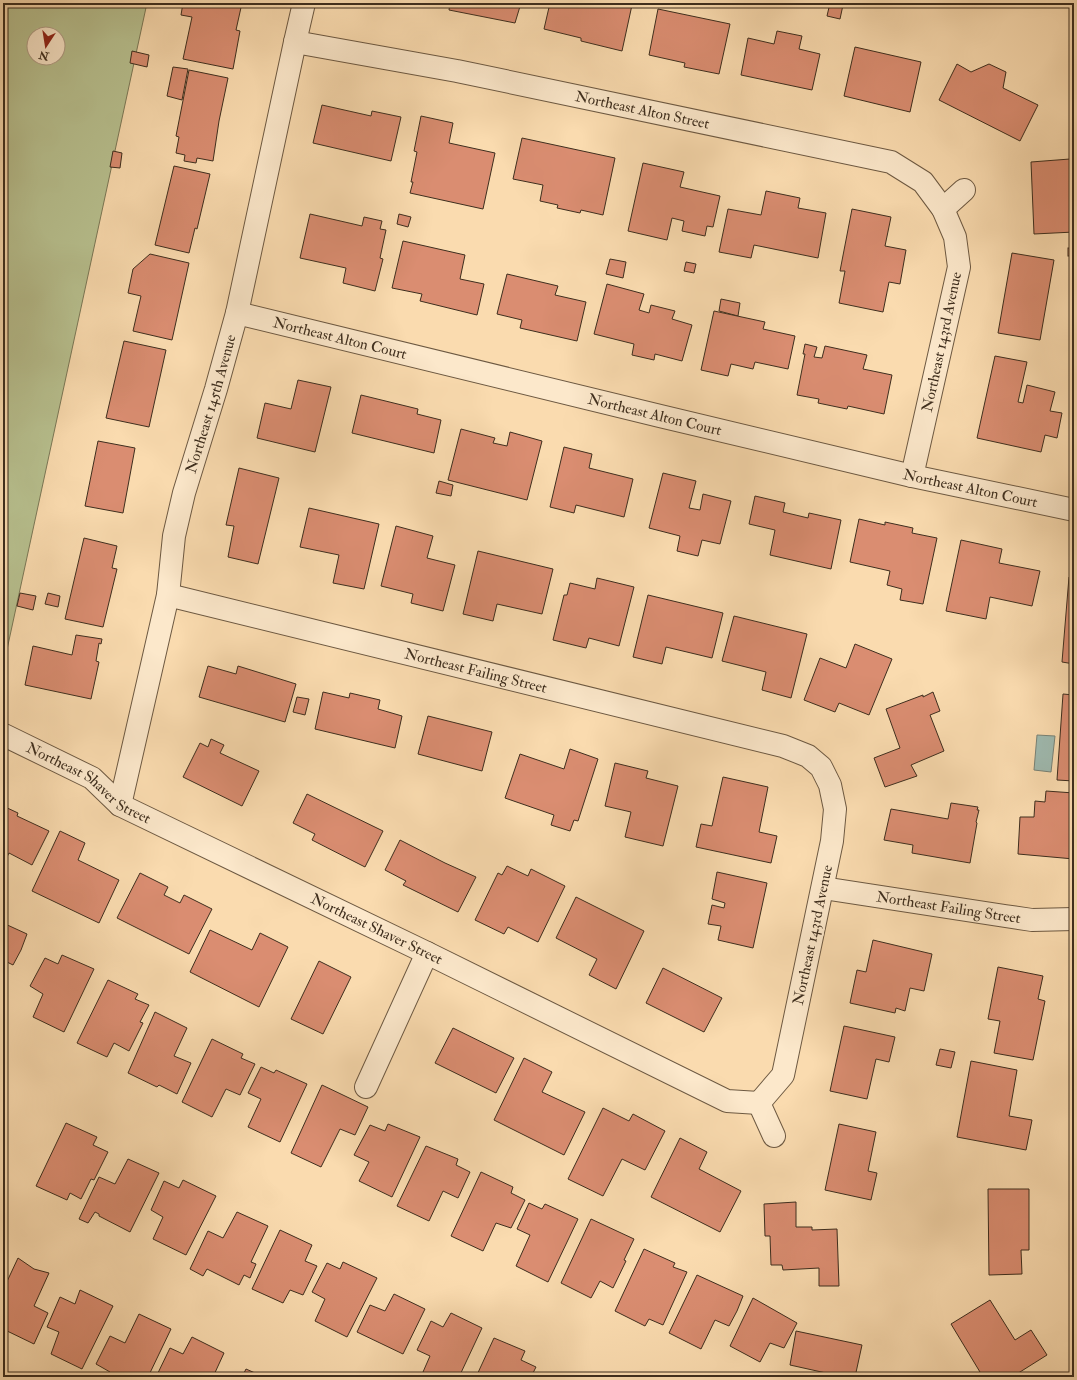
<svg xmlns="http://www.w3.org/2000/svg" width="1077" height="1380" viewBox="0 0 1077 1380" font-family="'IM FELL Double Pica',serif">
<rect width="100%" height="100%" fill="#fadbaf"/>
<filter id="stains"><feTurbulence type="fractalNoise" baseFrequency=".005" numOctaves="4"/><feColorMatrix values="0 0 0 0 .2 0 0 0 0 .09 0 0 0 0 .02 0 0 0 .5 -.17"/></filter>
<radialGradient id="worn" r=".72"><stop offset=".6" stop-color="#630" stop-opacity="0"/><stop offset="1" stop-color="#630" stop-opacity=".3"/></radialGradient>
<path fill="#b8c190" stroke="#7b7857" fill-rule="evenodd" d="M3,3H147L3,668ZM34,34H58V58H34Z"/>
<path fill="#9fbab0" stroke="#788276" d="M1037,735L1055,736L1051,772L1034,770Z"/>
<g fill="#da8d71" stroke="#3e2e1e">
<path d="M183,3H242L236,30L240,31L233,69L183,59L192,17L181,15Z"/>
<path d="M450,3H521L515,23L449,10Z"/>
<path d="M550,3H622L632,5L622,51L581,41V38L544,29Z"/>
<path d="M830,3L843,5L840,19L827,16Z"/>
<path d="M658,9L730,24L719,74L684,67L685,63L649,55Z"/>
<path d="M777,31L802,36L799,49L820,54L812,90L741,75L748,38L774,44Z"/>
<path d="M855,47L921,62L910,112L844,96Z"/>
<path d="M132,51L149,55L147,67L130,63Z"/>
<path d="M957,64L971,72L989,64L1006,72L1003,88L1038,105L1020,141L939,100Z"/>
<path d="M173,67L188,69L182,100L167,96Z"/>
<path d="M189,70L228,78L219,121L213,161L197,158L196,163L184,161L185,155L176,153L179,137L176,136Z"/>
<path d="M322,105L371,116L372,111L401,117L391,161L313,143Z"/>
<path d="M421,116L453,123L449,143L495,153L483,209L410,193L413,182H411L417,152L414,151Z"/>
<path d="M522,138L615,158L603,215L581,210L580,213L557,208L558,205L540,201L543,185L513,179Z"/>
<path d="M113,151L122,153L120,168L110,167Z"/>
<path d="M1070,159L1071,174H1074V198L1072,199L1074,232L1034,234L1031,162Z"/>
<path d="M643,163L684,172L680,187L720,196L713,227L707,226L705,236L682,231L684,221L672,218L667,240L628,231Z"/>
<path d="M174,166L210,174L197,229L195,228L189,253L155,245Z"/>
<path d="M766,191L800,198L798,208L826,213L818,258L754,245L751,258L719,252L728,209L761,215Z"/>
<path d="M852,209L891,217L885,246L906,250L900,284L889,282L883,312L839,303L845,271H840Z"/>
<path d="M310,214L362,226L364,217L382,221L380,229L386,230L380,258L383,259L375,291L343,283L346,268L300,258Z"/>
<path d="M399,214L411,217L408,227L397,224Z"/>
<path d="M403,241L465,255L460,279L484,284L477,315L420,301L422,294L392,288Z"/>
<rect x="1068" y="248" width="6" height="8"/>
<path d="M1012,253L1054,260L1040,340L998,333Z"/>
<path d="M150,254L189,263L172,340L133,331L141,296L128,293L133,269Z"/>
<path d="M610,259L626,262L623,278L606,274Z"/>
<path d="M686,262L696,264L694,273L684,271Z"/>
<path d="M507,274L558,286L555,295L586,302L577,341L520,328L522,320L497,314Z"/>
<path d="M607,284L644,294L639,310L649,313L651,305L675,311L672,319L692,325L682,361L655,354L654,360L632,355L634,344L594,334Z"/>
<path d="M721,299L740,303L738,316L719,311Z"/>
<path d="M714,311L765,322L763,329L795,336L788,369L755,362L753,369L731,364L728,376L701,370Z"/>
<path d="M124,341L166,350L149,427L106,418Z"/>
<path d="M805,344L817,347L814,357L822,358L825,346L867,355L863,369L892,375L884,414L848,406L847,409L818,403L819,399L797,395L805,354H803Z"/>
<path d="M995,356L1027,362L1018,402L1023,403L1027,385L1055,392L1050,411L1062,413L1057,438L1045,435L1041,452L977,438Z"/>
<path d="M298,380L331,387L315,452L257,438L265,403L291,409Z"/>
<path d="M361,395L418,409L417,414L441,420L434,453L352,433Z"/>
<path d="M461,429L495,438L493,443L507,446L510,432L542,441L527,500L448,480Z"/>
<path d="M98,441L135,448L123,513L85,506Z"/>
<path d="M564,447L592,454L589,468L633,479L624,517L576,505L574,513L550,507Z"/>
<path d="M239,468L279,478L258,564L228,557L234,526L226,525Z"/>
<path d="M663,473L696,481L689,508L700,510L703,494L731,501L720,544L702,540L698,556L677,551L680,536L649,528Z"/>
<path d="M439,481L453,485L451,496L436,493Z"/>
<path d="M755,496L785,503L783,512L808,518L809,513L841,520L831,569L770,555L775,530L749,524Z"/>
<path d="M309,508L379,524L364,589L333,583L339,555L300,547Z"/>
<path d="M859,519L885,525V522L913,528L912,533L937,538L923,604L900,600L902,589L887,585L890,571L850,562Z"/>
<path d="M396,526L433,536L427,558L455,565L443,611L411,603L413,594L381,586Z"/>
<path d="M84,538L117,546L112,568L117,569L103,627L65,619Z"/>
<path d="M961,540L1002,549L999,563L1040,571L1032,606L990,597L986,619L946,611Z"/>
<path d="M478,551L553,569L542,614L497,604L493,621L463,614Z"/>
<path d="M1069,577H1074V664L1062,662Z"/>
<path d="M597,578L634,587L619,646L589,638L586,648L553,640L564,595H567L570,583L595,589Z"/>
<path d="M20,593L36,596L33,610L17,606Z"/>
<path d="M48,593L60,596L58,607L45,604Z"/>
<path d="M648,595L723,613L712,658L666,647L662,664L633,657Z"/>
<path d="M734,616L807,634L791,698L762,690L766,672L722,661Z"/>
<path d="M76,635L102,639L101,644L99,643L96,661L99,662L91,699L25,685L33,646L72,655Z"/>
<path d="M855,644L892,659L869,715L839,703L835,712L804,700L820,658L846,668Z"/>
<path d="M208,666L236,674L238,666L296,684L285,722L199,697Z"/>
<path d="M323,692L349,698L350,693L380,700L378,709L402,716L395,748L315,729Z"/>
<path d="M933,692L940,711L930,715L944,751L911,765L917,776L885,787L874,758L900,748L886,709L923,695V697Z"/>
<path d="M1063,694L1074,695V781L1057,780Z"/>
<path d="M297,697L309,699L305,715L293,712Z"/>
<path d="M428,716L492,732L482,771L418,754Z"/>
<path d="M211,739L224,745L220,753L259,771L242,806L183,777L200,743L208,747Z"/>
<path d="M570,749L598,759L578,821L574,820L570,831L551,825L554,815L505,798L520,754L564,769Z"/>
<path d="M615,763L648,771L646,778L678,786L663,846L625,837L631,812L605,806Z"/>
<path d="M723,777L768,787L759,832L777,836L771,863L696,847L701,824L712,826Z"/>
<path d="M1046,791L1074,793V859L1018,854L1020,817H1034L1035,801L1045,802Z"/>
<path d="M307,794L383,831L365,867L312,840L315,834L293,823Z"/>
<path d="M951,803L978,807L977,810H979L976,822L977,823L970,863L912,853L913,845L884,840L891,809L948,819Z"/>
<path d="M3,806L18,813L17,816L49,831L32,865L9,853L3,865Z"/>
<path d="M60,831L85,843L78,860L119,880L99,923L32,891Z"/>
<path d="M400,840L445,863L476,877L458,912L403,885L406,881L385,870Z"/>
<path d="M507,866L528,876L531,869L565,886L538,942L508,927L504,934L475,920L498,873L502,875Z"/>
<path d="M717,872L767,883L753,948L718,940L721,926L708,924L712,905L724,908L725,903L712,899Z"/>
<path d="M140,873L168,887L164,895L180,903L184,895L212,909L189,954L117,918Z"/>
<path d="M576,897L644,931L616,989L589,975L597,959L556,938Z"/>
<path d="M3,923L27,934L21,950L13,965L3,960Z"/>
<path d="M210,930L252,950L260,933L288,947L259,1007L190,972Z"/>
<path d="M873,940L932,954L924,991L910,988L905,1011L896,1008L895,1013L850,1003L857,970L866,972Z"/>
<path d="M62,955L94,969L64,1032L33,1017L43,994L30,986L45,958L58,964Z"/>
<path d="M319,961L351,977L323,1034L291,1019Z"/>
<path d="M998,967L1043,976L1038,999L1045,1001L1033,1060L994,1053L1000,1021L988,1019Z"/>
<path d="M663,968L722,998L704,1032L646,1003Z"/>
<path d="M108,980L138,994L135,999L149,1005L140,1022L143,1023L129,1051L114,1043L107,1057L77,1043Z"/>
<path d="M155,1012L187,1028L174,1056L191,1063L177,1094L159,1085L157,1087L128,1073Z"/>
<path d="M844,1026L895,1037L889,1062L876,1059L867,1099L830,1091Z"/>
<path d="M453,1028L514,1058L496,1093L435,1063Z"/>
<path d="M212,1039L243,1054L241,1058L255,1064L240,1095L226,1089L212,1117L182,1102Z"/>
<path d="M940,1049L955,1052L951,1068L936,1065Z"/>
<path d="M524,1058L552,1072L542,1092L585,1112L564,1155L494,1120Z"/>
<path d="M971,1061L1017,1070L1009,1116L1032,1120L1026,1150L957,1137Z"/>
<path d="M261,1067L274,1073L276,1070L307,1084L280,1142L248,1127L261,1099L248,1093Z"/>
<path d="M322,1085L368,1107L355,1135L340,1129L321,1167L291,1153Z"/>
<path d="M603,1108L629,1121L633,1114L665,1131L645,1170L622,1159L603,1196L568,1179Z"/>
<path d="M66,1123L97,1137L93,1145L108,1152L94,1180L91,1179L81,1199L70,1193L67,1200L36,1186Z"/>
<path d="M388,1124L420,1137L392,1197L359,1181L369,1162L354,1155L370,1125L385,1131Z"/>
<path d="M839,1124L876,1132L868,1171L877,1173L871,1200L825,1190Z"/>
<path d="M680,1138L707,1152L699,1169L741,1191L720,1232L651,1197Z"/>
<path d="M426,1146L458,1159L456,1165L470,1172L458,1198L443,1191L429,1221L397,1206Z"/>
<path d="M128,1159L159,1173L130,1232L99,1216V1214L95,1212L88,1223L79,1219L99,1177L115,1184Z"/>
<path d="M481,1172L513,1187L511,1193L525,1200L511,1228L496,1223L483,1251L451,1236Z"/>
<path d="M183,1180L216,1196L186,1255L153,1239L163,1217L151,1210L164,1181L179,1188Z"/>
<path d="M988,1189H1029V1250H1021L1022,1274L989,1275Z"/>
<path d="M796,1202V1227H812V1230L837,1229L839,1286H819V1268L783,1270L782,1265H771L770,1236H765L764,1204Z"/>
<path d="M529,1203L542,1209L545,1204L578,1219L548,1282L516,1266L530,1235L517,1229Z"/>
<path d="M237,1212L268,1226L251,1262L256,1264L250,1278L244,1275L239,1285L207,1269L203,1276L190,1269L208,1231L223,1238Z"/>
<path d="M591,1219L634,1239L624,1260L626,1261L613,1288L600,1281L591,1298L561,1283Z"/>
<path d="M280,1230L312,1245L305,1261L317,1266L303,1295L290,1290L283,1303L252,1289Z"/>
<path d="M644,1249L675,1263L673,1267L687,1272L663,1325L649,1319L645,1326L615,1311Z"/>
<path d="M18,1258L34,1269L49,1273L34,1306L48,1313L34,1344L3,1329V1290Z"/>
<path d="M343,1262L377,1278L347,1337L315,1321L325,1299L312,1292L327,1263L340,1269Z"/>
<path d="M697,1275L743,1296L737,1311L729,1326L715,1320L701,1349L669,1333Z"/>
<path d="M80,1290L113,1306L82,1369L51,1354L59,1332L47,1327L60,1297L75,1304Z"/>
<path d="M394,1294L425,1309L403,1354L357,1332L370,1305L385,1311Z"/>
<path d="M753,1298L797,1323L784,1348L770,1343L760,1362L730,1346Z"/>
<path d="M990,1300L1015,1340L1031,1330L1047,1355L1012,1377H983L951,1324Z"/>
<path d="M451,1313L482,1328L459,1377H434L423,1372L430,1356L417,1350L431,1321L443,1327Z"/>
<path d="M139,1314L171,1329L148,1377H109L110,1372L96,1364L110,1336L125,1343Z"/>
<path d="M796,1331L862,1345L855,1377H826V1373L790,1365Z"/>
<path d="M192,1337L224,1353L213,1377H156L170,1348L183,1354Z"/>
<path d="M494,1338L525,1351L521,1360L536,1367L531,1377H476Z"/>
<path d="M246,1369L264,1377H242Z"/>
</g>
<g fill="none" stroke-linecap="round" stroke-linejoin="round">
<defs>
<g id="minor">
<path id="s1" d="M295,42L457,71L891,162L923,182L943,209L955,237L959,267L912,476"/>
<path d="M943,209L964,190"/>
<path id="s2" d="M237,313L660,416L912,476L1074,510"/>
<path id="s3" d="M168,595L783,746L808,756L821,767L830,785L835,809L832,841L783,1075L759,1103"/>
<path id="s4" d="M4,735L92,778L120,805L427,953L727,1101L759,1103"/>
<path id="s5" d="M120,805L168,595L174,536L184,493L216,389L237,313L295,42L304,3"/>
<path id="s6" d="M823,888L1005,916L1032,920L1074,919"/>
<path d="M366,1087L427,953"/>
<path d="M759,1103L774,1136"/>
</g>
</defs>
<use href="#minor" stroke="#6d5942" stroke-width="24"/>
<use href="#minor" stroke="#fce8cb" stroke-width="22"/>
</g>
<g text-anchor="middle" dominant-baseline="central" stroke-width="4" stroke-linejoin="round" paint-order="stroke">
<g font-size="15" fill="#3e2e1e" stroke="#fce8cb">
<text stroke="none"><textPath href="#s1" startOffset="354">Northeast Alton Street</textPath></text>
<text stroke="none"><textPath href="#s2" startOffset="106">Northeast Alton Court</textPath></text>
<text transform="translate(942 342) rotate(-78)">Northeast 143rd Avenue</text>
<text stroke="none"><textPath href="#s5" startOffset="412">Northeast 145th Avenue</textPath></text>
<text stroke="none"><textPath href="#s2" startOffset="430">Northeast Alton Court</textPath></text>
<text stroke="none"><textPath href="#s2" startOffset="754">Northeast Alton Court</textPath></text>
<text stroke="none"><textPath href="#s3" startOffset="317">Northeast Failing Street</textPath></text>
<text stroke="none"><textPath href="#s4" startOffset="98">Northeast Shaver Street</textPath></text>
<text stroke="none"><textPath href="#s6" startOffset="127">Northeast Failing Street</textPath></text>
<text stroke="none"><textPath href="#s4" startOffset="422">Northeast Shaver Street</textPath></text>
<text transform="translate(813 935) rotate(-78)">Northeast 143rd Avenue</text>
</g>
</g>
<rect width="1077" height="1380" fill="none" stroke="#fadbaf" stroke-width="16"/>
<rect x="4" y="4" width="1069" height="1372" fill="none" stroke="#3e2e1e" stroke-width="2"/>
<rect x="8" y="8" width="1061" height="1364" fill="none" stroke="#3e2e1e"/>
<g transform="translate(46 46) rotate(192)"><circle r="19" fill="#fce8cb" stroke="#b09e86"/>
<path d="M0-3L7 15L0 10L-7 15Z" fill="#8f2418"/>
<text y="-6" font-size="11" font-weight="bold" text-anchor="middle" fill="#3e2e1e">N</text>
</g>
<rect width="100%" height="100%" filter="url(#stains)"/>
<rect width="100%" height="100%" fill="url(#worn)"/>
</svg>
